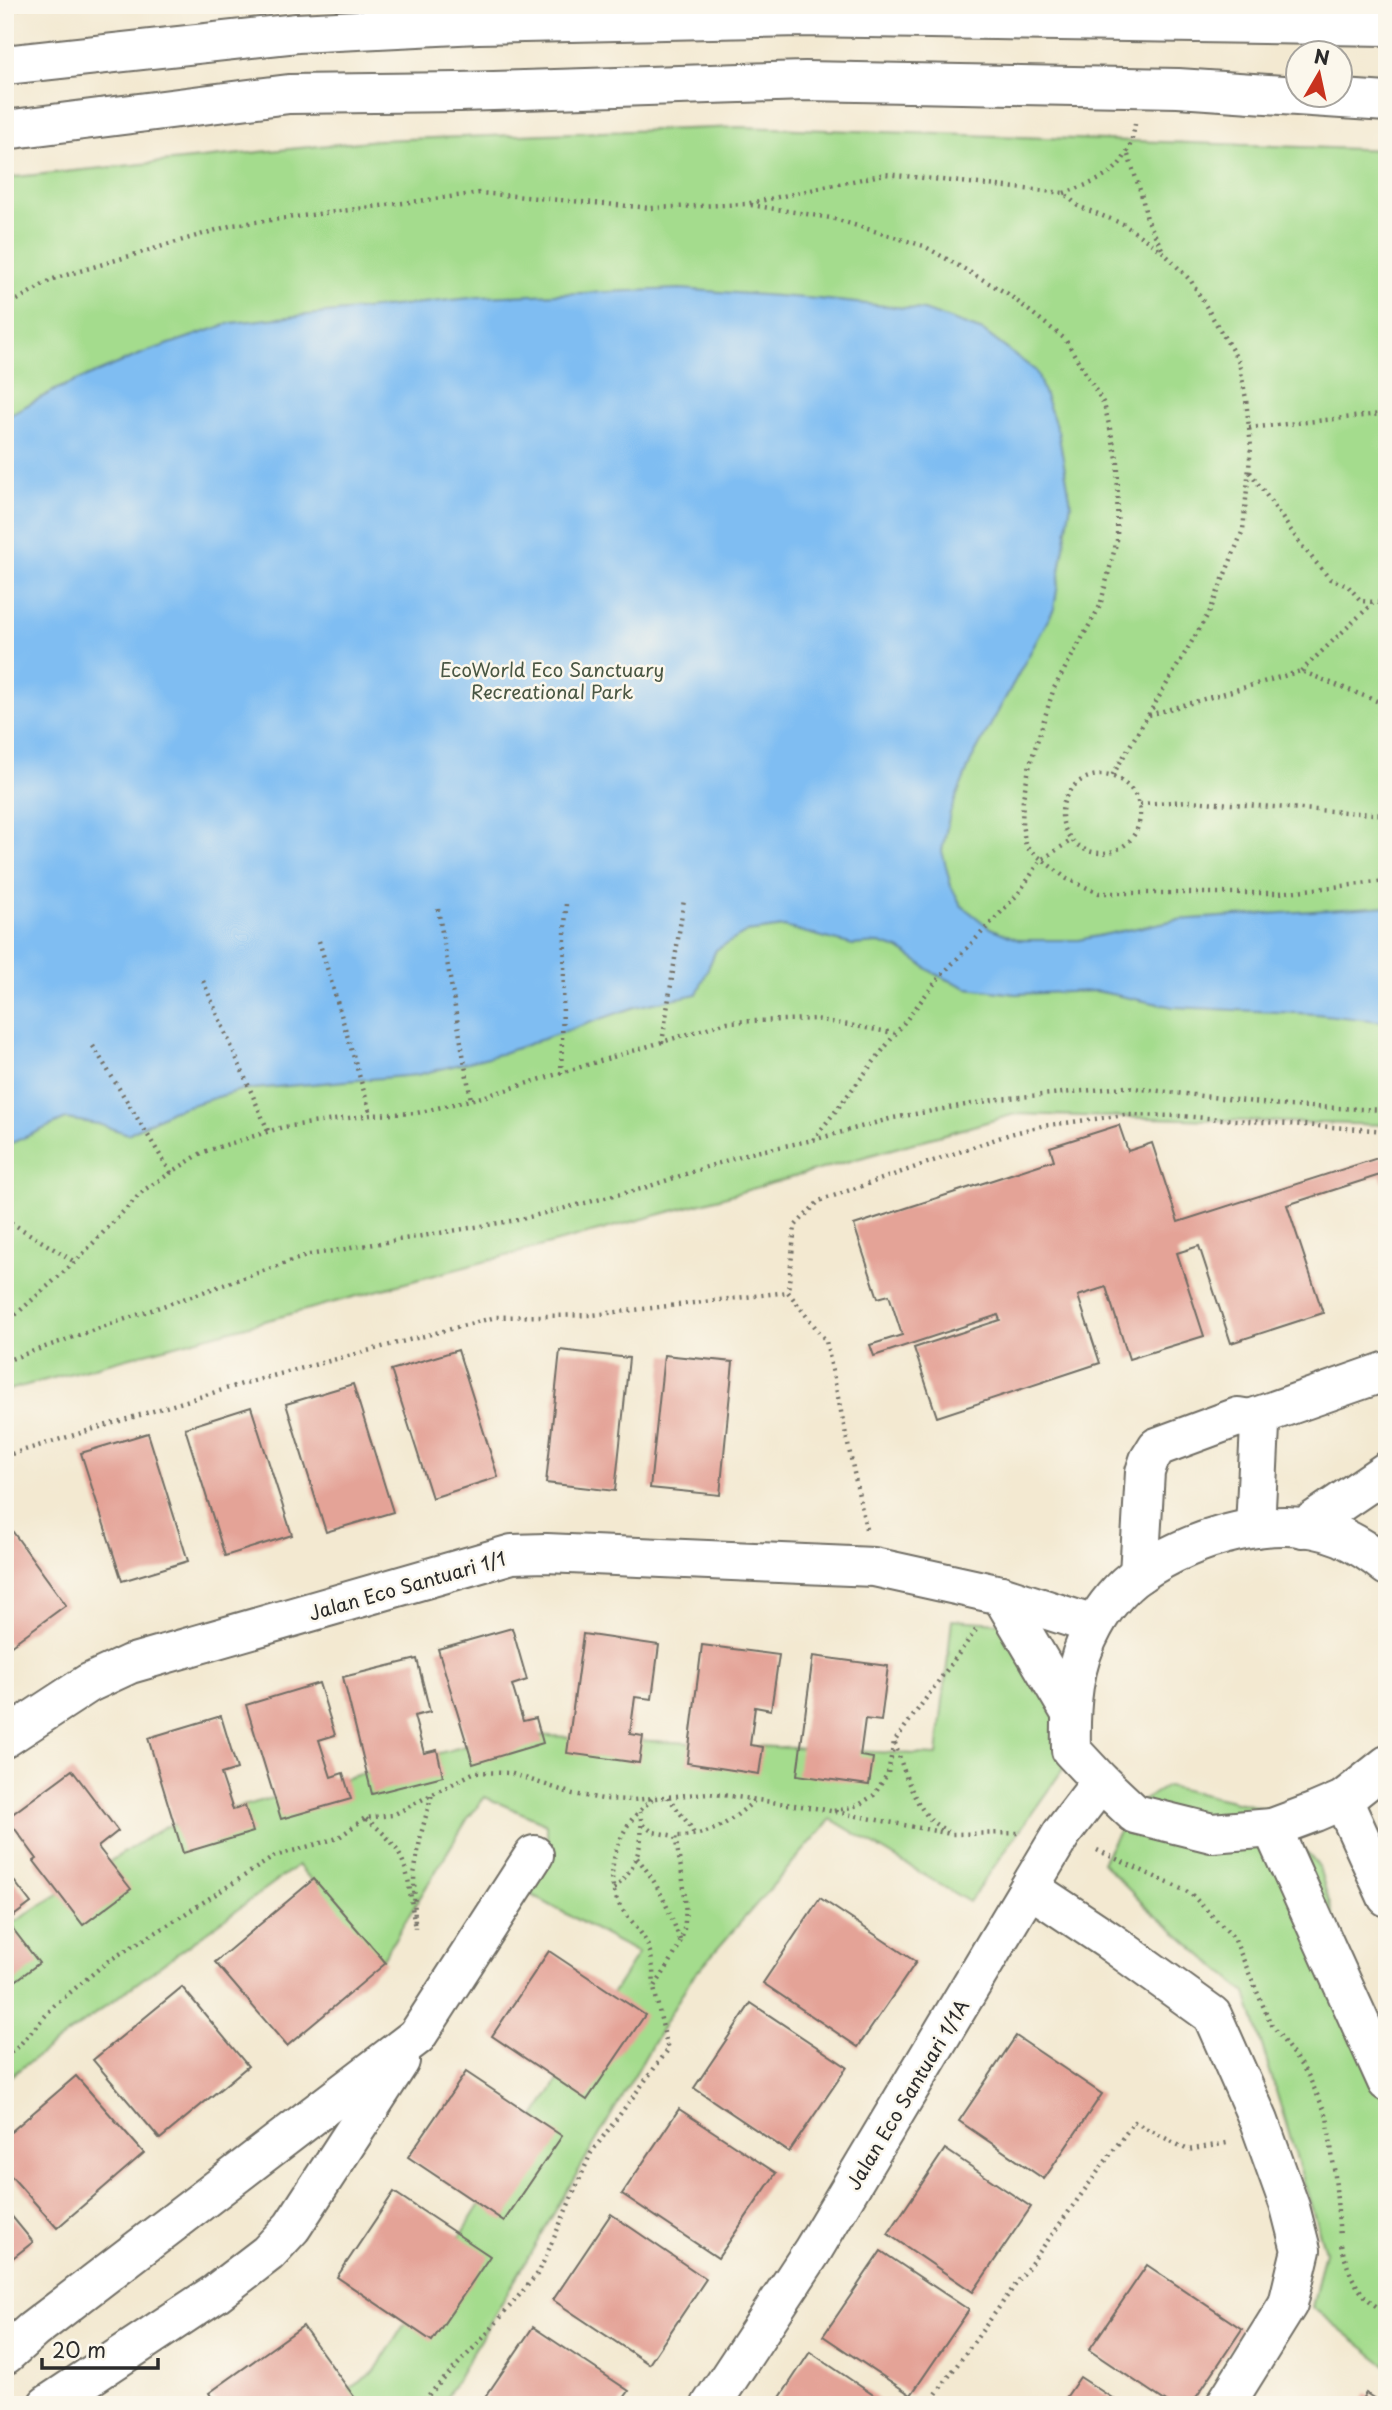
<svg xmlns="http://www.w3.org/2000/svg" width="1392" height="2410" viewBox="0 0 1392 2410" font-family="'Playpen Sans',sans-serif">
<rect width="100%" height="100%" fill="#fbf7ec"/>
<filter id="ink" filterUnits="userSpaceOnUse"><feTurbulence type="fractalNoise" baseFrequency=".0143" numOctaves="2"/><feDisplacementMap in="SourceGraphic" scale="14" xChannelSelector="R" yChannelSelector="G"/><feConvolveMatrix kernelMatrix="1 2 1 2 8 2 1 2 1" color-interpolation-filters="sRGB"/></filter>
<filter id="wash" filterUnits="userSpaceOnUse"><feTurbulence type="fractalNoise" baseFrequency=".00686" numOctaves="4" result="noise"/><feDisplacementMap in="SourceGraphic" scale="28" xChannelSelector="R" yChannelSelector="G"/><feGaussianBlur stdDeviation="1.57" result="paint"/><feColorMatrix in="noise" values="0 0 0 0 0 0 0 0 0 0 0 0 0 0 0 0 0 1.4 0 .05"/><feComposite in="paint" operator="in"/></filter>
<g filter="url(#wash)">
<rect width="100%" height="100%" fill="#f3e9d1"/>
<g fill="#a4dc8d" stroke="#68845c" stroke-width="2">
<path d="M740,127L1387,150V1125L1015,1114L702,1203L5,1391V178L378,140Z"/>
<path d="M952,1620L1032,1625L1073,1755L969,1902L831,1819L690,1980L442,2405H326L375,2371L638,1953L526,1892L547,1843V1824L485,1797L468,1818L382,1960L298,1865L5,2080V1928L164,1827L510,1734L937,1755Z"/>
<path d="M1167,1786L1271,1810L1319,1867L1387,2102V2366L1312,2307L1325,2251L1246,1993L1145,1906L1102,1862L1133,1806Z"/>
</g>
<path fill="#7fbdf2" stroke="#55748e" stroke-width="2" d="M680,289L818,299L924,310L983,331L1036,371L1058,431L1071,503L1054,609L971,761L950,813L942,851L951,886L961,905L990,928L1019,940H1078L1176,920L1387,906V1022L1316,1014L1173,1007L1096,991L1015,994L967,988L935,974L901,950L879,943L853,945L784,927L747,932L716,950L697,994L635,1007L500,1054L417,1075L241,1090L171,1111L128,1134L98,1124L66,1119L5,1146V417L57,389L146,352L231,323L480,297Z"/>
<g id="blocks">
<g fill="#e4a397">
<path d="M1119,1125L1128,1151L1152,1143L1178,1222L1387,1155V1192L1380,1175L1287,1205L1323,1313L1231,1343L1199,1246L1177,1253L1204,1336L1129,1359L1106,1287L1078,1296L1100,1363L937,1417L914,1348L1000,1320L998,1315L874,1356L870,1345L902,1335L889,1295L878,1298L854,1225L1054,1160L1050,1147Z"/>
<path d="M458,1350L498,1477L432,1498L391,1370Z"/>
<path d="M560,1350L629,1358L615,1491L546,1483Z"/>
<path d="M664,1355L733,1362L720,1495L650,1488Z"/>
<path d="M353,1384L393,1512L326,1532L286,1404Z"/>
<path d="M251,1407L292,1535L225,1556L185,1428Z"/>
<path d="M148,1433L188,1561L122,1581L81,1453Z"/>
<path d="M5,1521L66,1605L10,1646L5,1640Z"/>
<path d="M512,1628L527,1680L512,1685L523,1721L536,1718L543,1743L473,1764L438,1649Z"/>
<path d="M583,1634L659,1645L652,1699L635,1697L630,1734L643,1736L639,1763L567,1753Z"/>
<path d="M702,1645L779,1655L771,1710L755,1707L750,1745L763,1747L759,1774L687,1763Z"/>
<path d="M813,1656L888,1666L881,1721L865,1719L860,1756L873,1758L869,1785L797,1775Z"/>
<path d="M417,1659L430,1712L414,1716L424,1753L437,1750L443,1776L372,1794L343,1677Z"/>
<path d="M319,1683L335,1735L319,1740L331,1777L343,1773L351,1799L281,1819L246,1705Z"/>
<path d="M221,1716L237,1769L221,1774L233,1810L245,1806L253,1832L183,1853L148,1738Z"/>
<path d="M72,1770L118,1831L98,1847L131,1889L83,1925L34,1861L37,1859L7,1818Z"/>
<path d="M5,1869L31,1903L7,1921L39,1963L5,1989Z"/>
<path d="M314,1879L386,1963L287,2046L215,1962Z"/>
<path d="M820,1898L916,1962L858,2047L763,1983Z"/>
<path d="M549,1951L645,2015L587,2100L492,2036Z"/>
<path d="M182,1987L248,2066L160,2139L93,2060Z"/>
<path d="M751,2003L847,2067L789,2152L694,2088Z"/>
<path d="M1016,2036L1102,2094L1044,2179L959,2121Z"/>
<path d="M466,2072L562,2136L504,2221L408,2157Z"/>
<path d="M76,2076L144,2153L57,2228L5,2169V2137Z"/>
<path d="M679,2109L776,2173L718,2258L622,2194Z"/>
<path d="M945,2149L1031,2207L973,2292L888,2234Z"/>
<path d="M394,2192L490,2256L432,2341L337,2277Z"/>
<path d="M5,2208L33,2242L5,2264Z"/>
<path d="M611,2214L706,2279L649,2364L553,2300Z"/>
<path d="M881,2251L969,2310L911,2395L823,2336Z"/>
<path d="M1147,2265L1242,2329L1191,2405H1171L1089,2350Z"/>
<path d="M303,2326L360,2405H217L209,2393Z"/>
<path d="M533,2327L629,2391L619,2405H480Z"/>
<path d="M810,2352L888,2405H775Z"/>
<path d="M1080,2377L1123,2405H1061Z"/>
<path d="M1366,2393L1384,2405H1358Z"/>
</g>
</g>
</g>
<g filter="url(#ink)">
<use href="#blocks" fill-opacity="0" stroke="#716e65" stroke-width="2"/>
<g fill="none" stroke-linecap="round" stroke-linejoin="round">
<defs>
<g id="minor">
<path d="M5,65L297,33L478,24L801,17L1387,26"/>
<path d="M5,130L289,94L460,92L805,81L1178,88L1387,102"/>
<path d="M1250,1419L1387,1371"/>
<path d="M1303,1528L1387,1471"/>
<path d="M1387,1566C1374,1555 1358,1545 1342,1537C1279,1510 1193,1537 1139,1574C1121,1586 1104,1607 1094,1626C1072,1665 1070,1707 1071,1750L1101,1782L1135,1814L1212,1833L1272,1828L1315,1812L1343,1800L1387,1765"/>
<path d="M1139,1574L1145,1472L1149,1460L1157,1447L1238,1417L1250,1419L1260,1426L1255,1528"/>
<path d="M1001,1595L1070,1712"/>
<path d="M5,1738L89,1683L130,1664L512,1554L546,1553L874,1567L1001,1595L1094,1625"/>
<path d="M1343,1800L1387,1897"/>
<path d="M1272,1828L1387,2082"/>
<path d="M1030,1888L1108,1940L1212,2015L1259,2121L1290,2207L1301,2250L1288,2304L1225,2405"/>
<path d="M5,2355L33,2330L417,2036L534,1855"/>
<path d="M47,2405L216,2293L268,2253L292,2227L400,2061"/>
<path d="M711,2405L813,2250L1062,1833L1101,1782"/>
</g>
</defs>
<use href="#minor" stroke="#716e65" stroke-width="42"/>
<g stroke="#716e65" stroke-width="4.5" stroke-dasharray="2 5" stroke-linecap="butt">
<path d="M5,10L39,5"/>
<path d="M1128,155L1141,193L1147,219L1162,249"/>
<path d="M1064,193C1105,179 1128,171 1135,124"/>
<path d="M751,205L831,218L924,246L1008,294L1065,339L1104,404L1118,462L1117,540L1100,606L1054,688L1030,764L1023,798L1022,824L1026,847L1067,879L1099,893H1279L1387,881"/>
<path d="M5,307L53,279L233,225L480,193L651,208L746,204L885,174L1064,193L1078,206L1123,224L1162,251L1191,281L1239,362L1246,399L1251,447L1243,530L1210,611L1112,776"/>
<path d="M1387,388C1380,401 1380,411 1387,424"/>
<path d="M1249,428L1382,414"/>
<path d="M1250,472L1302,546L1330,579L1348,586L1361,601L1387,603"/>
<path d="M1301,671L1373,603"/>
<path d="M1149,715L1301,671L1387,705"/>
<circle cx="1101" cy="814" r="39"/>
<path d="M1140,804L1189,801L1387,815"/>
<path d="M438,909L471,1100"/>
<path d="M319,941L371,1115"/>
<path d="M203,981L269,1133"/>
<path d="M662,1043L684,900"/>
<path d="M93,1046L171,1173"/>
<path d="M561,1074L566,902"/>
<path d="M813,1140L938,979L1018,894L1041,860L1072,840"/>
<path d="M5,1219L75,1262"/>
<path d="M5,1324L75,1262L144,1190L203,1152L283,1127L371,1115L417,1113L486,1096L727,1022L815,1019L894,1033"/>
<path d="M5,1361L309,1255L517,1220L641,1189L746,1154L813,1140L893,1118L999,1099L1125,1087L1288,1106L1387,1110"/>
<path d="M5,1456L242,1384L496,1317L592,1315L788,1292"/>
<path d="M866,1529L826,1341L788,1292L795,1226L819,1201L1010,1134L1042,1126L1125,1115L1180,1116L1387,1131"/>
<path d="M895,1743C903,1768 911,1798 930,1819C934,1824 942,1828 948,1832"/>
<path d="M668,1797L690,1826L695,1836"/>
<path d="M652,1799C645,1806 636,1814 630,1822C613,1847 604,1883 622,1909C630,1921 641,1930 647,1944C653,1957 653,1972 654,1986"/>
<path d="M834,1811L859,1805L874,1795L888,1773L894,1742L976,1630"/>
<path d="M366,1819C412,1853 407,1876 415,1929L414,1875L421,1834L432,1794"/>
<path d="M643,1825L653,1832L675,1836"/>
<path d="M1097,1850L1190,1893L1234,1938L1270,2022L1308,2075L1327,2116L1335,2176L1340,2237"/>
<path d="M637,1858C658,1883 669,1909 680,1940"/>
<path d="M614,1889C637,1868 645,1842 640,1812"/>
<path d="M5,2056L16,2049L54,2006L108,1961L160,1930L275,1856L338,1838L365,1818L393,1815L475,1772L510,1773L573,1794L603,1799L633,1800L708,1793L815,1808L951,1834L1019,1833"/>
<path d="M1341,2245C1351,2280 1356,2293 1387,2314"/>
<path d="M419,2405L484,2337L539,2272L591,2153L668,2050L654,1988C665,1970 680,1950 684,1929C689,1899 680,1866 675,1836C712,1836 727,1824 754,1801"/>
<path d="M928,2405L1134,2122L1188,2150L1227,2143"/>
</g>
<use href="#minor" stroke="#fff" stroke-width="38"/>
</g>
</g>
<g text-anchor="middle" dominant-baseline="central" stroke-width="5" stroke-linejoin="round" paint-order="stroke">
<g font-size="19" fill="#495744" stroke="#fbf7ec">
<text x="552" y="669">EcoWorld Eco Sanctuary<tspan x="552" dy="22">Recreational Park</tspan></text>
</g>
<g font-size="19" fill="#2b2b2b" stroke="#fbf7ec">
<text transform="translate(407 1585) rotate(-16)">Jalan Eco Santuari 1/1</text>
<text transform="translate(907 2094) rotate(-59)">Jalan Eco Santuari 1/1A</text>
</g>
</g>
<rect width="1392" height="2410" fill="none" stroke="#fbf7ec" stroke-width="28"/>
<g transform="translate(1319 74) rotate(9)"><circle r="33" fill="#fbf7ec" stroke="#a8a59f" stroke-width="2"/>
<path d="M0-5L12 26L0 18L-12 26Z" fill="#c8321e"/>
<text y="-10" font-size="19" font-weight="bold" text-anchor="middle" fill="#2b2b2b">N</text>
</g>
<path d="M42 2358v10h116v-10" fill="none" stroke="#2b2b2b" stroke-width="3.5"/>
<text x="52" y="2358" font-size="21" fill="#2b2b2b" stroke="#fbf7ec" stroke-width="5" paint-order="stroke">20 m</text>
</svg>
